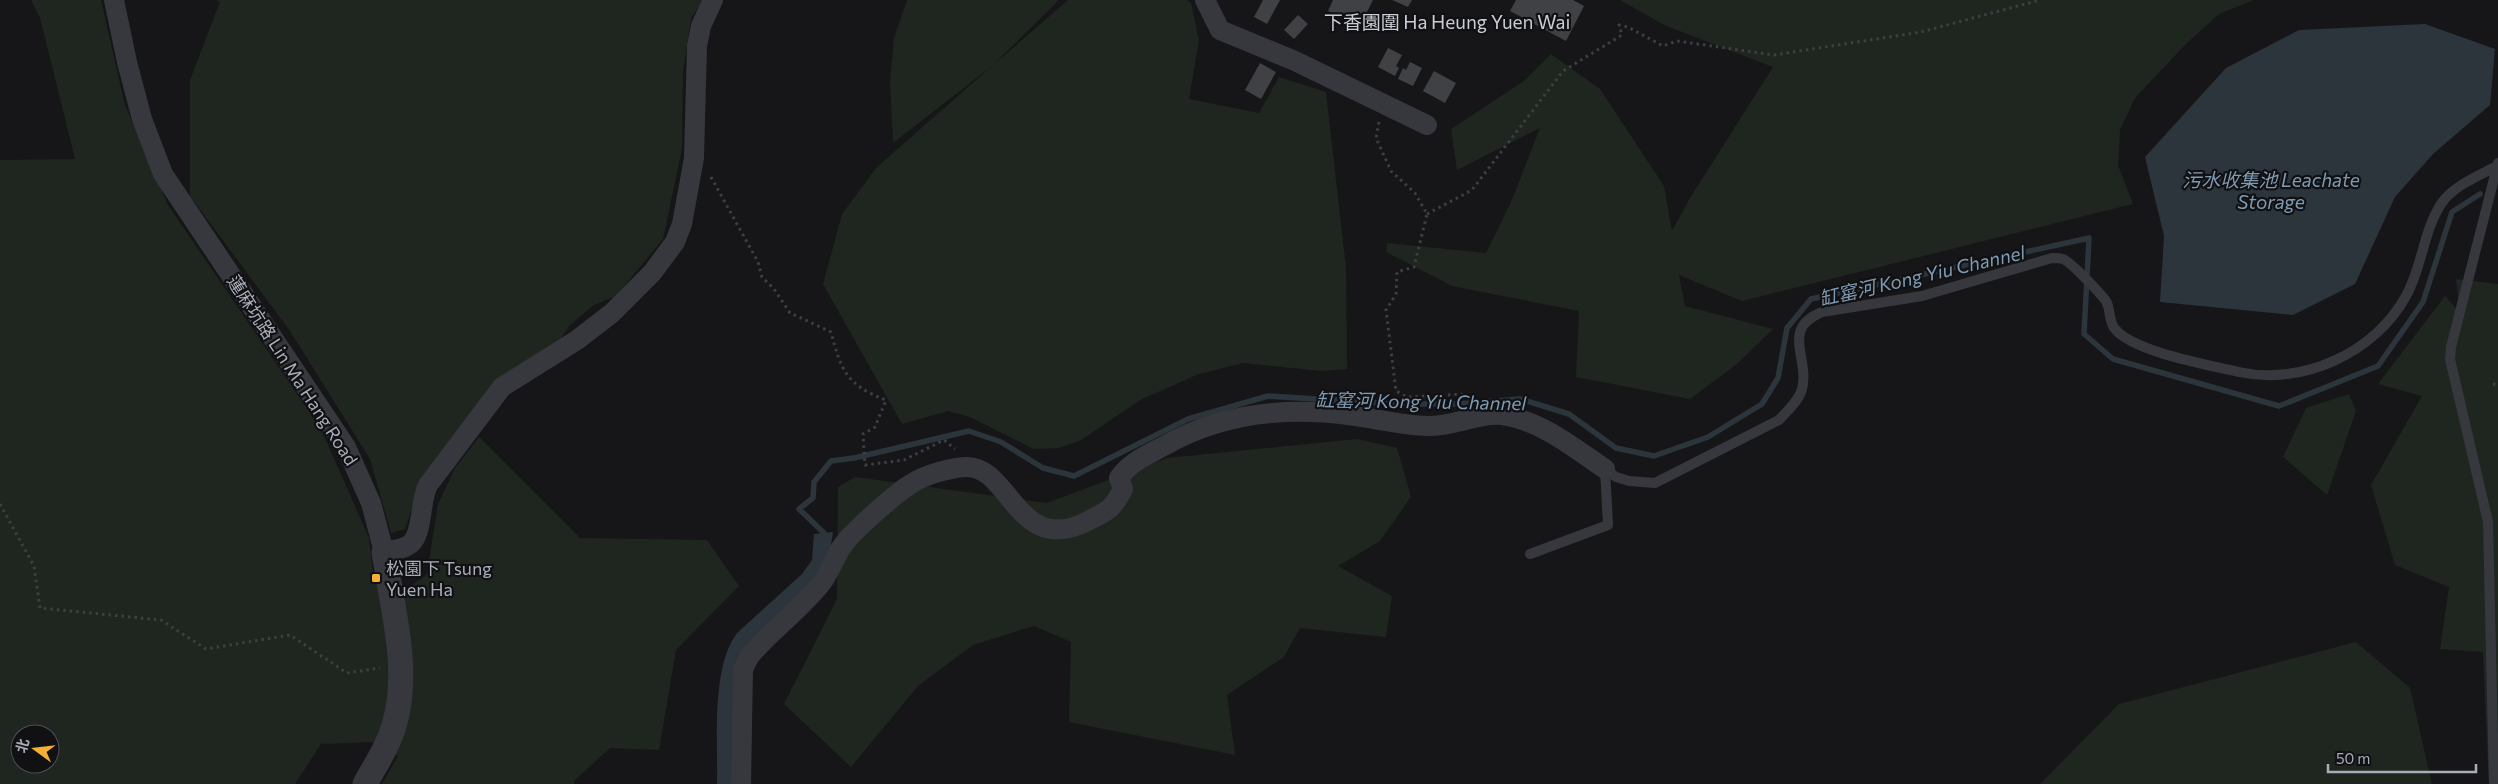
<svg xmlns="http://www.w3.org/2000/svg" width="2498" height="784" viewBox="0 0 2498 784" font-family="Commissioner,'Noto Sans SC',sans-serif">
<rect width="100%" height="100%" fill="#161618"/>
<g fill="#1e261f" fill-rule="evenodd">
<path d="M31,0H101L125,105L168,205L321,429L369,538L373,573L408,588L427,574L438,504L455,468L479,437L580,538L707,540L739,586L676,650L659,750L610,748L574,781V784H382L398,756L374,742L321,744L295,784H0V160L75,159L40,18ZM20,734H50V764H20Z"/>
<path d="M216,0H704L691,18L683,72L682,149L663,239L616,296L594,305L570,325L555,347L456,435L418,482L413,506L405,529L391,533L370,459L290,331L190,196V80L220,2Z"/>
<path d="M907,0H1059L992,66L1068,0H1187L1191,3L1199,40L1189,99L1259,113L1279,77L1326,92L1346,268L1347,369L1321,371L1243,363L1199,374L1142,399L1081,440L1059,448L1034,449L970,417L948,411L902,424L823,284L842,214L877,167L992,66L893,143L890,83L894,38Z"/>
<path d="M1620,0H2254L2219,14L2185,45L2135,98L2120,130L2118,165L2133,204L1742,301L1679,275L1685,306L1773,329L1737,364L1690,399L1576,377L1579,311L1452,286L1386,252L1387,243L1486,253L1511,202L1540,128L1457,170L1451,129L1524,81L1551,54L1600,89L1664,186L1672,231L1690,198L1773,67L1664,25Z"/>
<path d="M2456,279L2498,284V784H2489L2483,652L2440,649L2449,587L2395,565L2371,485L2422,396L2378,384L2445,296L2460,313Z"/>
<path d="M2349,394L2356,411L2327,495L2283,457L2306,408Z"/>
<path d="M1357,439L1397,448L1411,497L1380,541L1338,566L1392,596L1386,637L1300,628L1284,657L1227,695L1235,755L1069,722L1071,642L1034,626L973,645L918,686L851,767L784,704L837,599L838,487L855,477L1047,503L1167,458Z"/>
<path d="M2356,642L2410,688L2432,784H2040L2119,704Z"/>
</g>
<g fill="#2c353c">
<path d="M2425,24L2495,49L2490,105L2433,154L2395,197L2355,284L2293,315L2160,302L2164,236L2145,157L2226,68L2299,30Z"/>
<path d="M833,532L829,559L818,577L751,643L736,784H717C718,740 711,668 737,633L802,574L812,560L814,534Z"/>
</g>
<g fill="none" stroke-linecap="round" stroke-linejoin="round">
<path stroke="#2c353c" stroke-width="5.5" d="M823,539L824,533L799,509L813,498L814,482L831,461L854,458L969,431L1001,442L1043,468L1074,476L1188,419L1268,396L1396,404H1457L1520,399L1569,414L1616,448L1654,456L1708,437L1762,404L1778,378L1787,328L1811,299L2089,238L2084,334L2113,359L2279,406L2378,366L2423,302L2452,212L2480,194"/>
</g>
<g fill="#404145">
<path d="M1263,0H1280L1267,24L1254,17Z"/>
<path d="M1333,0H1373L1360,26L1328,11Z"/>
<path d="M1392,0H1412L1408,7Z"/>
<path d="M1516,0H1573L1584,6L1566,41L1510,11Z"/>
<path d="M1298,15L1308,24L1294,39L1284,30Z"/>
<path d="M1388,48L1402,55L1396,66L1399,68L1395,76L1378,67Z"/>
<path d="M1410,62L1422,68L1413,86L1398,79L1403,68L1406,70Z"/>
<path d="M1260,63L1276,72L1261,99L1245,90Z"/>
<path d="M1434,71L1456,83L1445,103L1423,91Z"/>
</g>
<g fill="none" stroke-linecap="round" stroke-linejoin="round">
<g stroke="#3d3f44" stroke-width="3" stroke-dasharray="2.5 4" stroke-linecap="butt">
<path d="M1379,122L1376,138L1391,171L1415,193L1427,214L1414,267L1397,272L1396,294L1386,310L1396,391L1407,397L1466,394V400"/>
<path d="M711,177L758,262L762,277L774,289L790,313L831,332C841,370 846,385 886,400L875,427L863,434L865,465L904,460L944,440L955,449"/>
<path d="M1427,214L1472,190L1563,71L1622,35L1619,25L1628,27L1663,46L1677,41L1774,55L1921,32L2040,0"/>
<path d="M2493,384L2498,385"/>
<path d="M0,504L34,566L40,608L161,620L206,649L290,635L347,673L380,668"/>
</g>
<g stroke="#37383d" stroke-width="10">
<path d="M1605,469L1616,477L1629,481L1655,483L1779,420C1787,411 1799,401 1802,389C1810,358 1780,329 1822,312L1922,296L2052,258C2055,258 2060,258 2063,259C2072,263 2100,293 2106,301C2111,309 2108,321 2115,329C2134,352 2209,365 2239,372C2302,386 2375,353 2406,296C2422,268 2423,232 2441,204C2453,186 2478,176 2497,166"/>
<path d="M1530,554L1608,525L1605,469"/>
<path d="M2494,784L2488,522L2450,359L2451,347L2498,163"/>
</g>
<g stroke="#37383d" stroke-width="20">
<path d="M114,0L127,62L142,119L163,174L346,447L371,503L384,552C391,550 400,550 407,546C424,539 419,501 428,485L502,387L577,340L612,313L652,273L675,242L682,224L694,158L697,46L701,26L713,0"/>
<path d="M1205,0L1220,30L1295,61L1427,125"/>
<path d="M741,784L743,669L749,657C771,630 802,609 823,581C831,570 835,556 843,545C852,532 897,492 911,484C924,475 949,468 965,467C1010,464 1017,558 1088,521C1109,510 1112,510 1123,489L1119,478C1130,462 1147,455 1164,446C1220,414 1285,407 1348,415C1374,418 1400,425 1427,426C1452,427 1477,413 1502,415C1540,420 1574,448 1605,469"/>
</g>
<path stroke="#37383d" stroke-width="25" d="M365,784C376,764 389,745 395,722C410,668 392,607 384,552"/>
</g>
<rect fill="#f2b134" stroke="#111113" stroke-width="2" x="371" y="573" width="10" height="10" rx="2.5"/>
<g text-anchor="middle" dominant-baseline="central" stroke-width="4.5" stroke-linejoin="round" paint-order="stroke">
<g font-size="18" fill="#a8adb8" stroke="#111113">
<text transform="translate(293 370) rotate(57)">蓮麻坑路 Lin Ma Hang Road</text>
</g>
<g font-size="18" fill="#a8adb8" stroke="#111113" text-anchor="start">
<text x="386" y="568">松園下 Tsung<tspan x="386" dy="21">Yuen Ha</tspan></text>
</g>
<g font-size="19" fill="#c9ccd4" stroke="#111113">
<text x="1447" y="21">下香園圍 Ha Heung Yuen Wai</text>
</g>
<g font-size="19" font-style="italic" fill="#7f9bb3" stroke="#111113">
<text x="2271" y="179">污水收集池 Leachate<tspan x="2271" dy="22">Storage</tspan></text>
<text transform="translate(1922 275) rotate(-13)">缸窰河 Kong Yiu Channel</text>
<text transform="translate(1421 401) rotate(1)">缸窰河 Kong Yiu Channel</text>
</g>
</g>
<g transform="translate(35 749) rotate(285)"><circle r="24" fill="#111113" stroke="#4d4f55"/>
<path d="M0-4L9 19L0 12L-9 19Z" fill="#f2b134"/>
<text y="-8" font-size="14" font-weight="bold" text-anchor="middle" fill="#a8adb8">北</text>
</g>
<path d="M2328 764v8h148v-8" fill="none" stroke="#a8adb8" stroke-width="2.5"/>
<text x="2336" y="764" font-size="15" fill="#a8adb8" stroke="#111113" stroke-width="4" paint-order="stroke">50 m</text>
</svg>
